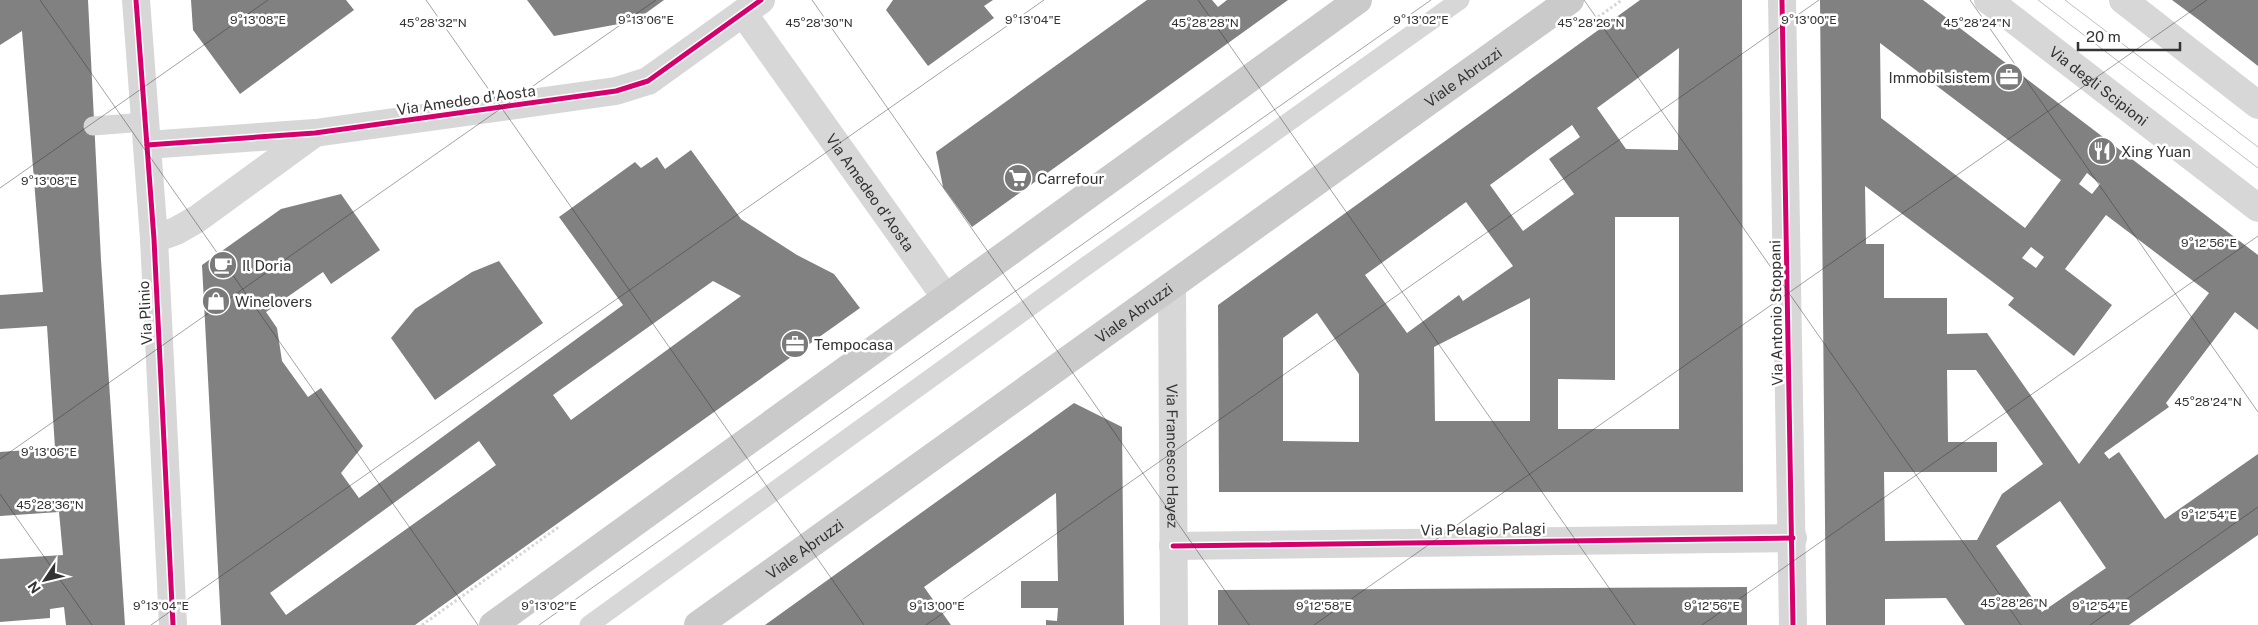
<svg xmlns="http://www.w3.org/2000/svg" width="2258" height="625" viewBox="0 0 2258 625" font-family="'Public Sans',sans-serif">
<rect width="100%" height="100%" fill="#fff"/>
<g fill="#818181" fill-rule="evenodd">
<path d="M0,0H88L101,260L125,625H66L64,607L50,609V618L0,622V559L63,555L59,512L0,516V452L55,448L47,326L0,329V295L43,292L22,31L0,45Z"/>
<path d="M191,0H346L354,10L240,94L193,30Z"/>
<path d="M527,0H664L635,21L554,36Z"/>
<path d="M893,0H993L984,6L994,18L928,66L886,10Z"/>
<path d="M1147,0H1212L1218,7L1227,0H1288L972,227L943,187L936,152Z"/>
<path d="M1640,0H1742L1743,492H1219L1218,305ZM1679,48L1678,150L1626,149L1597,108ZM1572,125L1580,137L1549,159L1574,194L1523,231L1490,185ZM1466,202L1513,266L1463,301L1459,295L1407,333L1365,275ZM1615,217H1679V429H1558V379L1615,380ZM1530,298V421H1435L1434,347ZM1317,313L1359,374V442L1283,441V338Z"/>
<path d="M1820,0H1923L2258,255V330L2235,312L2166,403L2169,407L2104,453L2109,459L2119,452L2165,519L2258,454V535L2129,625H1965L1946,598L1885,599V625H1826ZM1880,43L2061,180L2025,228L1881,118ZM2087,173L2100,184L2092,194L2079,184ZM1865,186L2014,298L2008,305L2074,356L2112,305L2065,269L2106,215L2209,293L2079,464L1987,333L1947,334V298H1884V244H1866ZM2031,247L2044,257L2036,268L2022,258ZM1947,370H1976L2043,464L2002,494L1977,540L1885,541L1884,472H1997V442H1948ZM2060,501L2106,568L2042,612L1996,546Z"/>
<path d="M2172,0H2258V66L2199,20Z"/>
<path d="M691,150L741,219L797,255L834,274L860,308L415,625H221L202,265L281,209L341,194L380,250L331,284L323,272L266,312L277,328L282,361L308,397L321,388L363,446L341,473L359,498L623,305L559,217L635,162L641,168L657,157L665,169ZM713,281L741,296L571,420L553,395ZM479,441L496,465L286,615L270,593Z"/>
<path d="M499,261L543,323L435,400L391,338L415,309L472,272Z"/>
<path d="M1074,403L1122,427L1124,625H1046V620L1057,621L1058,608H1021V581H1058L1056,493L924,587L951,625H765Z"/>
<path d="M1747,587V625H1218V590Z"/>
</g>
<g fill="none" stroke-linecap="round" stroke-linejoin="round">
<g stroke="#d6d6d6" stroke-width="3" stroke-dasharray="2.5 2.5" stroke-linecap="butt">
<path d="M1598,17L1622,0"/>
<path d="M422,625L560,526"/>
</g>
<g stroke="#d7d7d7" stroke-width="19">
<path d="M93,126L145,122"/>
<path d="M589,625L1082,269L1460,0"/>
</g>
<g stroke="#d7d7d7" stroke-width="28">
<path d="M136,0L154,239L173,625"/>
<path d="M1782,0L1793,625"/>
<path id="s1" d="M1988,0L2258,208"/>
<path d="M2123,0L2258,105"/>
<path id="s2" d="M743,13L946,298"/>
<path d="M147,145L315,133L616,91L648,81L761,0"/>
<path d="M154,239L176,231L197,219L315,133"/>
<path id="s3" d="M1172,287L1174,625"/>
<path d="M1173,546L1793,538"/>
</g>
<g stroke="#cacaca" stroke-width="28">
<path d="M493,625L1358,0"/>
<path id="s4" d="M698,625L1570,0"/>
</g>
<g stroke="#bebebe" stroke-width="1">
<path d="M2038,0L2258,168"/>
<path d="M2065,0L2258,147"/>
</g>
<defs>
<g id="cycleway">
<path d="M136,0L154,239L173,625"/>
<path d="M1782,0L1793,625"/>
<path d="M147,145L315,133L616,91L648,81L761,0"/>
<path d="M1173,546L1793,538"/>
</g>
</defs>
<use href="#cycleway" stroke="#fff" stroke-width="8"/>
<use href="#cycleway" stroke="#d6006c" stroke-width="5"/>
</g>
<path fill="none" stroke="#333" stroke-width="1" stroke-opacity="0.45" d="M40,0L478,625M426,0L864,625M812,0L1249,625M1198,0L1635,625M1584,0L2021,625M1970,0L2258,412M0,188L268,0M0,459L656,0M0,494L92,625M151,625L1044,0M539,625L1431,0M926,625L1819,0M1314,625L2207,0M1702,625L2258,236M2090,625L2258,507"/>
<defs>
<symbol id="office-disc" viewBox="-11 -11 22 22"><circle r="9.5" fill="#7a7a7a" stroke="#fff"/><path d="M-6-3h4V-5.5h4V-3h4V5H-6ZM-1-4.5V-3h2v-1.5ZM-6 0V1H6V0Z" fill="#fff"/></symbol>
<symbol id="restaurant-disc" viewBox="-11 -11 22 22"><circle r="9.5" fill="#7a7a7a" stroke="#fff"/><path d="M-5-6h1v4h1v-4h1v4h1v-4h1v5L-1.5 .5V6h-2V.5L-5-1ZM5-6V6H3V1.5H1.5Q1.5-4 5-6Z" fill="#fff"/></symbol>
<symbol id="supermarket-disc" viewBox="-11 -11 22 22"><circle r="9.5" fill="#7a7a7a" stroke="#fff"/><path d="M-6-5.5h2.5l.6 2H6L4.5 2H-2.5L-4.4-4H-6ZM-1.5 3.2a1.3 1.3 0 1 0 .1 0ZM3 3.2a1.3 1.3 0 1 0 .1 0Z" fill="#fff"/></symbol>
<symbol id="cafe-disc" viewBox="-11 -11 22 22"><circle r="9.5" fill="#7a7a7a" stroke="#fff"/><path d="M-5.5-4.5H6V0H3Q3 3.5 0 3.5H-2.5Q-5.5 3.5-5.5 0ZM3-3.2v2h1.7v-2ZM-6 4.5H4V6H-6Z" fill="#fff"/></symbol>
<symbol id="shop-disc" viewBox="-11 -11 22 22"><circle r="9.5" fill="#7a7a7a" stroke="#fff"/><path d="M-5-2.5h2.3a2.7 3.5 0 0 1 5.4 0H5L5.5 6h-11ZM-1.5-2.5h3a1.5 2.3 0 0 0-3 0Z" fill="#fff"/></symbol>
</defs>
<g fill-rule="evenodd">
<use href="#office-disc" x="1993" y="61" width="32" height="32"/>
<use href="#restaurant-disc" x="2086" y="135" width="32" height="32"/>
<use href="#supermarket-disc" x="1002" y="162" width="32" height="32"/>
<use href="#cafe-disc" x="207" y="249" width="32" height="32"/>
<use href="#shop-disc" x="200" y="285" width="32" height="32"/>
<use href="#office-disc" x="779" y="328" width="32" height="32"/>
</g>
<g text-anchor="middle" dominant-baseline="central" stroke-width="5" stroke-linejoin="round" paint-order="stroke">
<g font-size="15" fill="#333" stroke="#fff">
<text stroke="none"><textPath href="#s4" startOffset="941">Viale Abruzzi</textPath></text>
<text stroke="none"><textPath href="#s1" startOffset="140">Via degli Scipioni</textPath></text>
<text transform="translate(466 100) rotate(-8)">Via Amedeo d'Aosta</text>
<text stroke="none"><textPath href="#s2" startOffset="220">Via Amedeo d'Aosta</textPath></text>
<text transform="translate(145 313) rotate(-93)">Via Plinio</text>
<text stroke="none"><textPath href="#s4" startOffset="536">Viale Abruzzi</textPath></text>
<text transform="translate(1776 313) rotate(-91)">Via Antonio Stoppani</text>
<text stroke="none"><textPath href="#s3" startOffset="169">Via Francesco Hayez</textPath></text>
<text transform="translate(1483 529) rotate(-1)">Via Pelagio Palagi</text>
<text stroke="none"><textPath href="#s4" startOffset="131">Viale Abruzzi</textPath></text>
</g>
<g font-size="15" fill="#333" stroke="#fff" text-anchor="start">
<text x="1990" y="77" text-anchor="end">Immobilsistem</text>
<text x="2121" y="151">Xing Yuan</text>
<text x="1037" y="178">Carrefour</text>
<text x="242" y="265">Il Doria</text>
<text x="235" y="301">Winelovers</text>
<text x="814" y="344">Tempocasa</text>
</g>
</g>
<g font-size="12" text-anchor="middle" fill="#333" stroke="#fff" stroke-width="5" stroke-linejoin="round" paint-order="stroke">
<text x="258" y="24">9°13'08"E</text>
<text x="646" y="24">9°13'06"E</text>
<text x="1033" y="24">9°13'04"E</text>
<text x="1421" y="24">9°13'02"E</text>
<text x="1809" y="24">9°13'00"E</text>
<text x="433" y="27">45°28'32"N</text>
<text x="819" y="27">45°28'30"N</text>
<text x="1591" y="27">45°28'26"N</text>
<text x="1205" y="27">45°28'28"N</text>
<text x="1977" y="27">45°28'24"N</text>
<text x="49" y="185">9°13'08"E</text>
<text x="2209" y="247">9°12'56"E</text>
<text x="2208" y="406">45°28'24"N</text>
<text x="49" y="456">9°13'06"E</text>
<text x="50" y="509">45°28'36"N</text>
<text x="2209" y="519">9°12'54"E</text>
<text x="2014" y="607">45°28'26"N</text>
<text x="161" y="610">9°13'04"E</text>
<text x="549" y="610">9°13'02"E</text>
<text x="937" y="610">9°13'00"E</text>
<text x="1324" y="610">9°12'58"E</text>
<text x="1712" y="610">9°12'56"E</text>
<text x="2100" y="610">9°12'54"E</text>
</g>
<g transform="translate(45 580) rotate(235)" stroke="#ffffff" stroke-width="4" paint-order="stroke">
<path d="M0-4L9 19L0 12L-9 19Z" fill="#333333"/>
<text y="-8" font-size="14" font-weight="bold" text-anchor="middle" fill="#333333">N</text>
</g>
<path d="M2078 42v8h102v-8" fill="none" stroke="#333333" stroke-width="2.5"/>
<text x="2086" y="42" font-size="15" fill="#333333" stroke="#ffffff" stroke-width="4" paint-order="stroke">20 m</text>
</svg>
